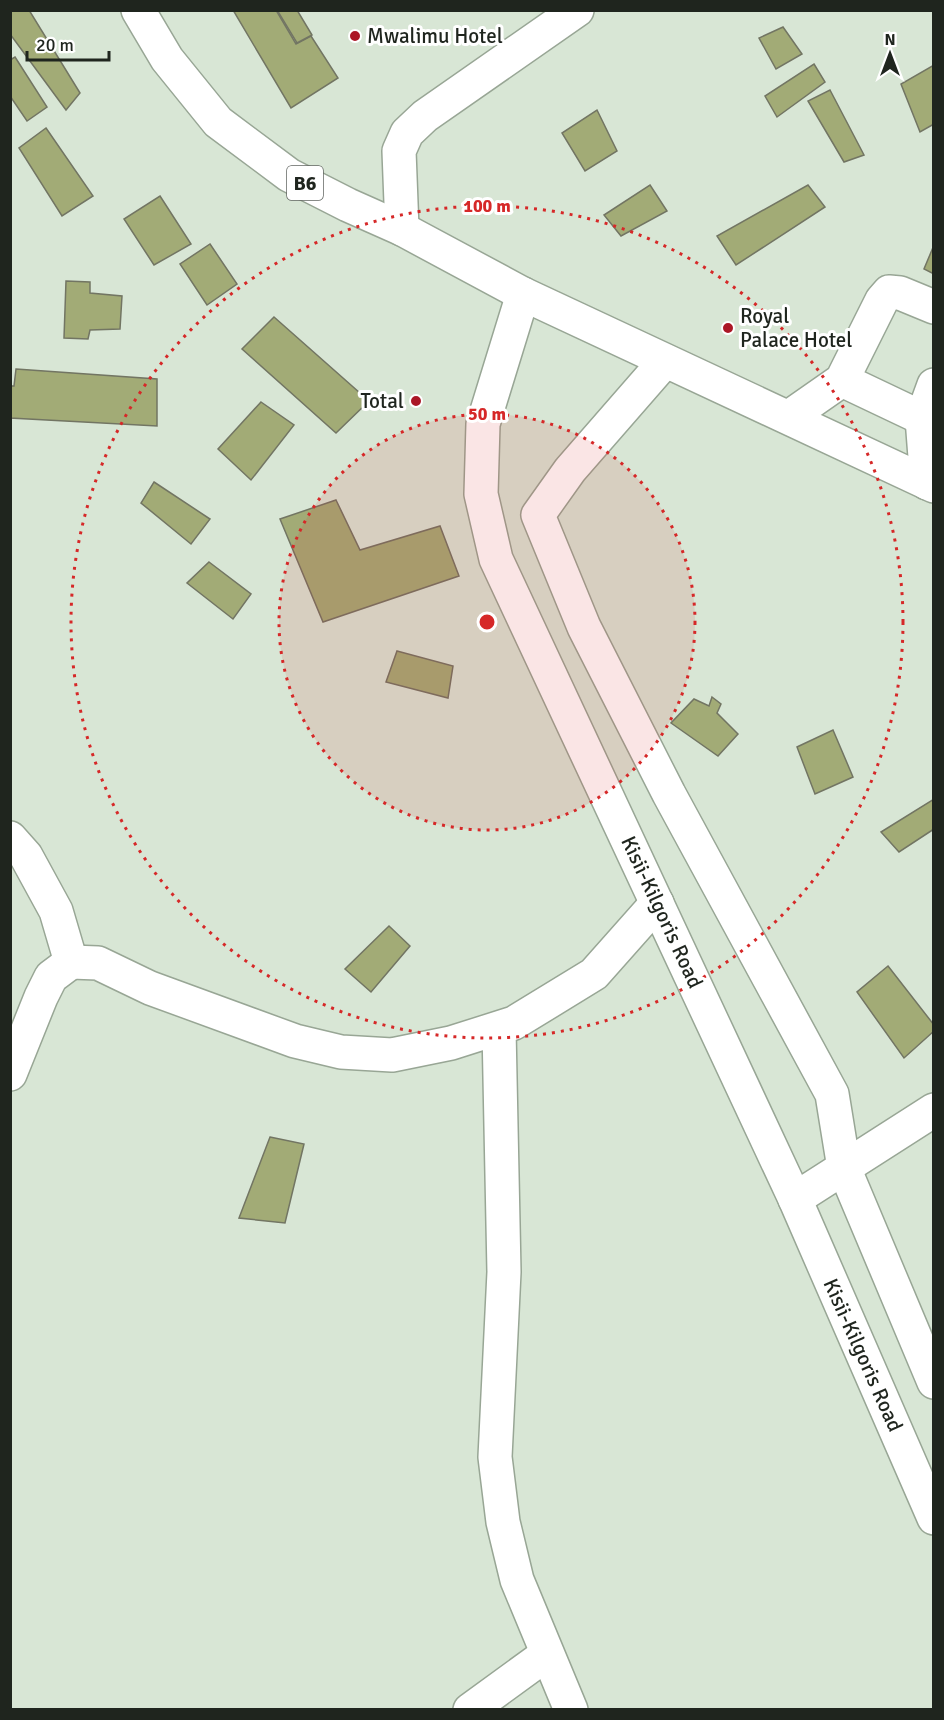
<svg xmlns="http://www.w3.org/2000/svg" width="944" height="1720" viewBox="0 0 944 1720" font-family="Signika,sans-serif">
<rect width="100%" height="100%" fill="#d8e6d5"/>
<g fill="#a2ab76" stroke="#727563" stroke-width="1.5">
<path d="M10,10H29L80,93L66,110L10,34Z"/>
<path d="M233,10H276L296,44L311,36L338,78L291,108Z"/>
<path d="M277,10H297L312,35L297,43Z"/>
<path d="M783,27L802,54L776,69L759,38Z"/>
<path d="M15,57L47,107L27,121L10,96V60Z"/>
<path d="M814,64L825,82L777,117L765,96Z"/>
<path d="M934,65V124L920,132L901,84Z"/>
<path d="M830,90L864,155L844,162L808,101Z"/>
<path d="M597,110L617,151L585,171L562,133Z"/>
<path d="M46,128L93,196L62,216L19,148Z"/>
<path d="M650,185L667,211L621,236L604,215Z"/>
<path d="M808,185L825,207L736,265L717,236Z"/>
<path d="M160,196L191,244L154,265L124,219Z"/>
<path d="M210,244L237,284L207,305L180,264Z"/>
<path d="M934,245V274L924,269Z"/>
<path d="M66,281L90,282V293L122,296L120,329L90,330L88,339L64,338Z"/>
<path d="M274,317L369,401L336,433L242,349Z"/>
<path d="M16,369L157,379V426L10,418V386H14Z"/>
<path d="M261,402L294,425L251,480L218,449Z"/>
<path d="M154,482L210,519L191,544L141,503Z"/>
<path d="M336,500L360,550L440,526L459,576L323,622L280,519Z"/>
<path d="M209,562L251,594L233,619L187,583Z"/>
<path d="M397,651L453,666L448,698L386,682Z"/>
<path d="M712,697L721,704L717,713L738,734L718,756L671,723L694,699L709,706Z"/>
<path d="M833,730L853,777L815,794L797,747Z"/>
<path d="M934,799V829L899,852L881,832Z"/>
<path d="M389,926L410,946L371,992L345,969Z"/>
<path d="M888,966L934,1025V1031L904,1058L857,992Z"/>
<path d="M270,1137L304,1144L285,1223L239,1218Z"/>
</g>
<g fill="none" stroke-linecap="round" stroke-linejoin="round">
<defs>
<g id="minor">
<path d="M402,229L399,151L407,133L425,116L577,10"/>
<path d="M665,361L570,470L538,515L584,627L669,794L832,1094L844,1168L934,1382"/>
<path d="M842,380L922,418"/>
<path d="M789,417L842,380L882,300L889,292L900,293L934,307"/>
<path d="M927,483L922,418L934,385"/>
<path d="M10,838L26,856L56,911L71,962"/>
<path d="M71,962L98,963L150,988L295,1041L341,1052L392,1055L451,1043L514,1023L594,974L657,903"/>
<path d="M499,1029L504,1272L495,1457L503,1522L517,1580L571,1710"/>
<path d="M10,1074L41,997L51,977L71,962"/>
<path d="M795,1199L934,1110"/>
<path d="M470,1710L547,1654"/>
</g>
<path id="major" d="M523,294L483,424L481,494L496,559L795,1199L934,1518"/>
<path id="highway" d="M138,10L167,59L218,122L289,175L348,205L402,229L523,294L934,486"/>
</defs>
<use href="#minor" stroke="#98a695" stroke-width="36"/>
<use href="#major" stroke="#98a695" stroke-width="36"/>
<use href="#highway" stroke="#98a695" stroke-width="36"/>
<use href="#minor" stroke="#fff" stroke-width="33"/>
<use href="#major" stroke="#fff" stroke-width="33"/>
<use href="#highway" stroke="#fff" stroke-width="33"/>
</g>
<circle cx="487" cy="622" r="208" fill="#d62828" fill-opacity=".12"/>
<g fill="none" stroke="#d62828" stroke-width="3" stroke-dasharray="3 6">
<circle cx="487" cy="622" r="208"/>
<circle cx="487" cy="622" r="416"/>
</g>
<g fill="#ab1726" stroke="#fff" stroke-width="2">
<circle cx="355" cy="36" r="6"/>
<circle cx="728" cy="328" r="6"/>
<circle cx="416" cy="401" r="6"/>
</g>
<g text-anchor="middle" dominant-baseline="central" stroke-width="6" stroke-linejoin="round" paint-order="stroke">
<rect fill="#fff" stroke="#626662" stroke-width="1.5" x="287" y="166" width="36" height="34" rx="4.5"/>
<g font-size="20" font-weight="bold" fill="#1f251e">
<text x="305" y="183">B6</text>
</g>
<g font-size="21" fill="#1f251e" stroke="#fff" text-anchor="start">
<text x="367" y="36">Mwalimu Hotel</text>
<text x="740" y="316">Royal<tspan x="740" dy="24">Palace Hotel</tspan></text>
<text x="404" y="401" text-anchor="end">Total</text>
</g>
<g font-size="21" fill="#1f251e" stroke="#fff">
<text transform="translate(662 912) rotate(65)">Kisii-Kilgoris Road</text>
<text transform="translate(863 1355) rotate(66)">Kisii-Kilgoris Road</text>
</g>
</g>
<circle cx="487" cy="622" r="9" fill="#d62828" stroke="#fff" stroke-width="3"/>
<g font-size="18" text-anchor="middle" font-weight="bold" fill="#d62828" stroke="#fff" stroke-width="6" stroke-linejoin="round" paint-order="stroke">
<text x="487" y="212">100 m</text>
<text x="487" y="420">50 m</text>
</g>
<rect width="944" height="1720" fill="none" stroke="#1f251e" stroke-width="24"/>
<g transform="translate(890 54)" stroke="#ffffff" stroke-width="4.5" paint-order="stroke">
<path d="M0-4.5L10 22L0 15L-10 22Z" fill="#1f251e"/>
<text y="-9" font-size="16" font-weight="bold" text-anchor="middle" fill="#1f251e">N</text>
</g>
<path d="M27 51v9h82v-9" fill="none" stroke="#1f251e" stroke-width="3"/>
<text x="36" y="51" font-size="18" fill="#1f251e" stroke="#ffffff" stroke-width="4.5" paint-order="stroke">20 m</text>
</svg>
